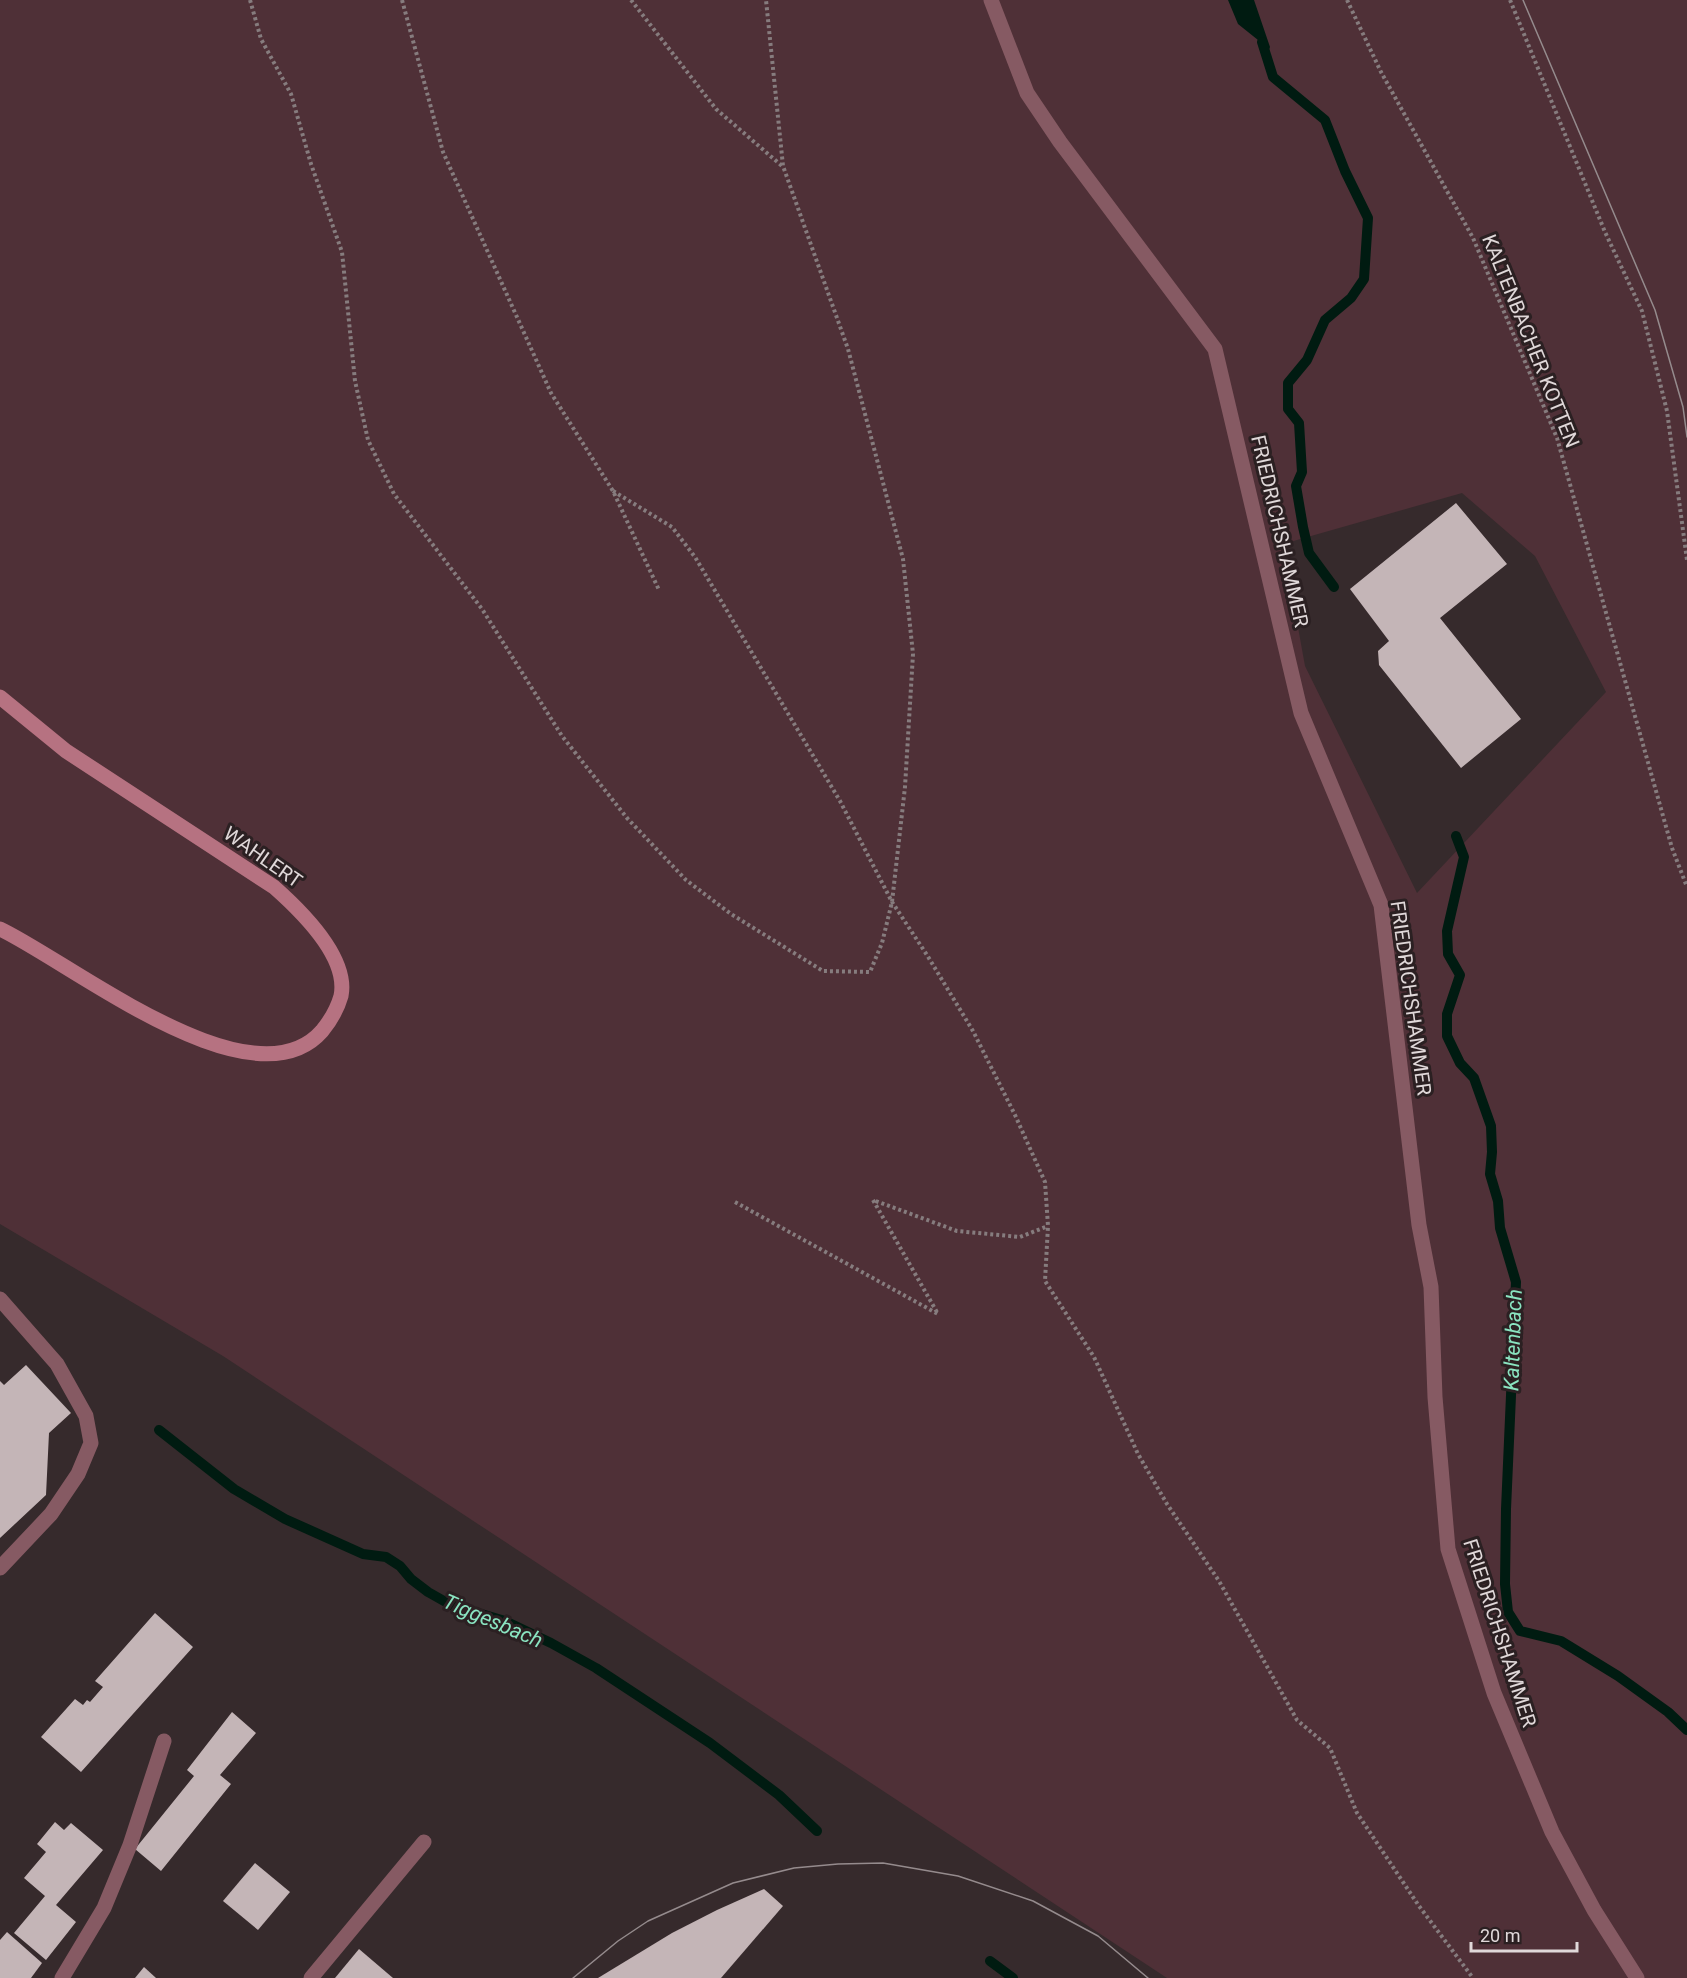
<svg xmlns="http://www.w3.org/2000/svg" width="1687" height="1978" viewBox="0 0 1687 1978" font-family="Roboto,sans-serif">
<rect width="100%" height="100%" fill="#362a2c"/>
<path fill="#4f3037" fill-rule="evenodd" d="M0,0H1687V1978H1167L223,1356L0,1224ZM1462,493L1535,556L1606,692L1417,893L1305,666L1283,544Z"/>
<path fill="#001b11" d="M1228,0H1254L1270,47L1267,55L1258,40L1238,24Z"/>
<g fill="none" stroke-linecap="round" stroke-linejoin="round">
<g stroke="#001b11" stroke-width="10">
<path d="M1262,42L1273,77L1325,120L1345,171L1368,218L1364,279L1351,298L1325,320L1307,360L1288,383V409L1299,423L1302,472L1296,486L1303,527L1309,553L1334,587"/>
<path d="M1456,836L1464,857L1447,931L1448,954L1460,975L1447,1014V1036L1460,1063L1474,1078L1491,1126L1492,1152L1490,1174L1498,1201L1500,1228L1516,1282L1506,1509L1505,1584L1508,1612L1520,1631L1561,1641L1618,1676L1668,1712L1687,1730"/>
<path d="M159,1430L234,1489L285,1519L363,1554L386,1557L400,1566L411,1579L428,1592L451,1605L505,1621L551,1643L596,1668L710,1743L779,1795L817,1831"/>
<path d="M990,1961L1013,1978"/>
</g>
</g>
<g fill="#c4b5b7">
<path d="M1456,503L1507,564L1440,618L1521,719L1461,768L1379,665L1378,651L1389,641L1350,589Z"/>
<path d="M26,1365L71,1413L49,1433L46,1495L0,1538V1381L4,1385Z"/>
<path d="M155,1613L193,1647L81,1772L41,1737L75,1699L83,1705L87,1700L90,1702L103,1687L95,1681Z"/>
<path d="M232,1712L256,1733L220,1775L231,1784L161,1871L135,1849L194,1776L187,1770Z"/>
<path d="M55,1822L64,1830L71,1823L103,1850L56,1905L76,1922L46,1960L14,1933L45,1896L24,1878L46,1852L37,1844Z"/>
<path d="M255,1863L290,1892L258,1930L223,1901Z"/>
<path d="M764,1889L783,1906L721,1978H598L672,1933L717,1910Z"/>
<path d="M7,1932L42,1963L31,1978H0V1940Z"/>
<path d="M359,1949L393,1978H335Z"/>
<path d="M144,1967L156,1978H135Z"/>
</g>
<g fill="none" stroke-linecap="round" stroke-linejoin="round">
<g stroke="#867c7e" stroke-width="4" stroke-dasharray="3 3" stroke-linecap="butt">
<path d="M250,0L261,39L291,94L311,164L342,252L355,381L368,440L394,494L482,609L562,736L627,818L686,880L731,914L823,971L870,972L882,943L892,902L905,787L913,654L903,559L848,349L783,166L766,0"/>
<path d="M402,0L443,152L551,393L613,491L659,590"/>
<path d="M631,0L716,109L782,166"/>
<path d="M1347,0L1381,72L1473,238L1557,438L1672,848L1687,887"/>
<path d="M1510,0L1605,232L1642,311L1667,411L1687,560"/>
<path d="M613,491L672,527L695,557L840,801L892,902L927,955L973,1031L1015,1115L1045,1182L1048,1226L1045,1281L1094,1357L1138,1454L1167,1504L1219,1581L1297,1720L1330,1748L1357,1813L1419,1906L1473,1978"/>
<path d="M735,1202L938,1314L873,1200L957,1231L1020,1237L1048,1226"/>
</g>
<g stroke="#865a63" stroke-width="15">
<path d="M0,1299L57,1364L86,1416L91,1443L78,1474L51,1514L0,1568"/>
<path d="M62,1978L104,1908L130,1845L164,1741"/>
</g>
<g stroke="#865a63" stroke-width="15">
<path d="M991,0L1027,93L1060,142L1215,349L1301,713L1381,905L1419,1225L1431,1287L1435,1397L1448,1549L1494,1693L1552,1832L1594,1910L1637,1978"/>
<path d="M311,1978L424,1842"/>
</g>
<path stroke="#b67281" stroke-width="15" d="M0,697L66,751L274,887C300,910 349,957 341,996C337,1010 331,1020 322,1031C253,1110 70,962 0,929"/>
<g stroke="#958b8d" stroke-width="1.5">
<path d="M1523,0L1655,310L1683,407L1687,437"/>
<path d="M573,1978L618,1941L648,1921L733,1883L794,1868L838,1864L883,1863L958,1876L1033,1901L1098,1936L1148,1978"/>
</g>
</g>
<g text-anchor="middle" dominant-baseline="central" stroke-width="6" stroke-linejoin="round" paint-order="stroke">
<g font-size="20" fill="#e0d8d9" stroke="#2b2022">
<text transform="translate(1531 341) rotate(68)">KALTENBACHER KOTTEN</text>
<text transform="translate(1280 531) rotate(77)">FRIEDRICHSHAMMER</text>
<text transform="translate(263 857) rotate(35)">WAHLERT</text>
<text transform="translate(1411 998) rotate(82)">FRIEDRICHSHAMMER</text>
<text transform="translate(1500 1633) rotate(72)">FRIEDRICHSHAMMER</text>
</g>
<g font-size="21" font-style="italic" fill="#8ae4c1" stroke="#2b2022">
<text transform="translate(1513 1340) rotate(-88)">Kaltenbach</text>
<text transform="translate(493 1621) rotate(23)">Tiggesbach</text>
</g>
</g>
<path d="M1471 1942v9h106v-9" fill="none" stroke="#e0d8d9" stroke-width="3"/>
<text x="1480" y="1942" font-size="18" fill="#e0d8d9" stroke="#2b2022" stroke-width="4.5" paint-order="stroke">20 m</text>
</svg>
